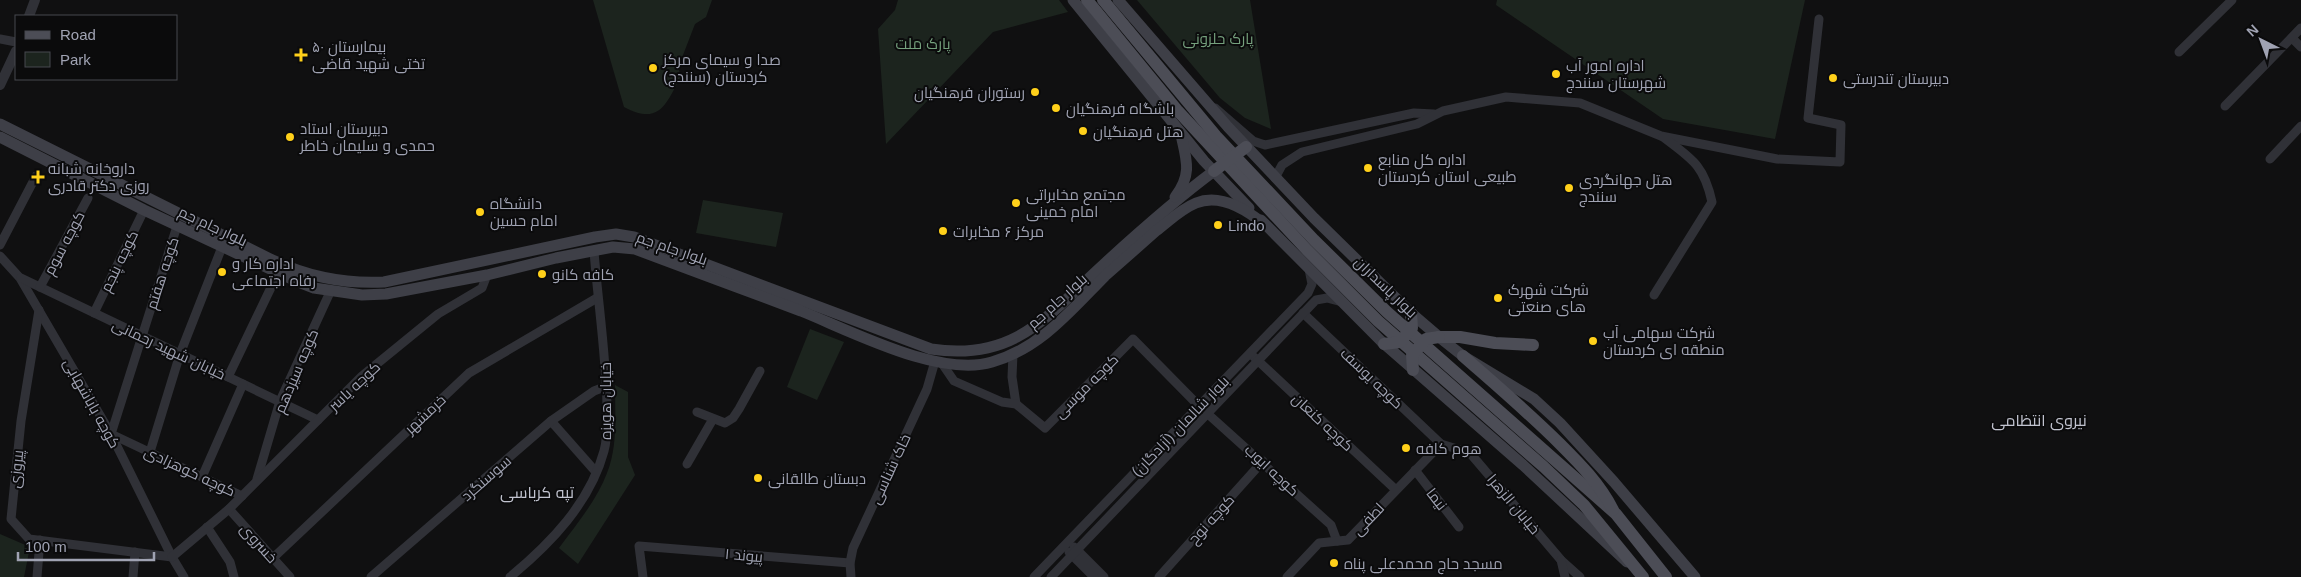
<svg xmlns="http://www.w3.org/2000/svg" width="2301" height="577" viewBox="0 0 2301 577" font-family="Arial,Cairo,sans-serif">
<rect width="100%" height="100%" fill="#101011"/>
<g fill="#1c241e">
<path d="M593,0H712L706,17L695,24L678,68L681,76C666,104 660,126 624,107Z"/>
<path d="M898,0H1059L1068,12L993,32L886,144L878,29L895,10Z"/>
<path d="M1137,0H1250L1271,129L1245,118L1220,98Z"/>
<path d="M1497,0H1805L1775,139L1663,119L1496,5Z"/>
<path d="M703,200L783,213L776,247L696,233Z"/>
<path d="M810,329L844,342L817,400L787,387Z"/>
<path d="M615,385L628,392V457L635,475L578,564L559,548C576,525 597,500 607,473C618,446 615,414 615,385Z"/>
<path d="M0,534L30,547L24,577H0Z"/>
</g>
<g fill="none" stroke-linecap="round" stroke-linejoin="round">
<g stroke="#303137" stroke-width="9">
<path d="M2292,38L2301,47"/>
<path d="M0,39L16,42"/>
<path d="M2179,52L2232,0"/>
<path d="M2225,106L2301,28"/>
<path d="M1215,108L1253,141L1265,145L1414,113L1434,114"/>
<path d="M2270,159L2301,126"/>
<path d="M1275,178L1282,165L1302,152L1417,124L1443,111L1506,97L1580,103L1661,136L1777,159L1840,162L1841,125L1808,118L1819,19"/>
<path d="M177,226L111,434L242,496"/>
<path d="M0,245L36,176"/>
<path d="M0,256L20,278L111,434L172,557L184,577"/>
<path d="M21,278L318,420"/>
<path d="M40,287L88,198"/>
<path d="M1654,295L1712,202C1704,165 1692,159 1663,137"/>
<path d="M39,310L21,421L11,519L29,539L172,557"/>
<path d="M94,313L144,210"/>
<path d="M1303,313L1441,444L1470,453L1561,560L1580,577"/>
<path d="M1013,354L1012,377L1016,404"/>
<path d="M1254,357L1396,490"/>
<path d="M941,362L954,381L1002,402L1016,404L1045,428L1133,339L1199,406L1331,525L1337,541"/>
<path d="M228,377L278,273"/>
<path d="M697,412L725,423L733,418L739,409L760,371"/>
<path d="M551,421L596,472"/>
<path d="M150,452L180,354L222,247"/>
<path d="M687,464L713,419"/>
<path d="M1415,470L1459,527"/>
<path d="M202,477L243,384"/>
<path d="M257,479L280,401L331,290"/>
<path d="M229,509L290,577"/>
<path d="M207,527L230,562L234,577"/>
<path d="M1074,547L1104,577"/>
<path d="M1069,552L1094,577"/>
<path d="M172,557L229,509L362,376L438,314L482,288L487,275"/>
<path d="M273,558L469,373L597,298"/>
<path d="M1561,560L1565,577"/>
<path d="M37,577L40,540"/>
<path d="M133,577L135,552"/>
<path d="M371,577L551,421L594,391L607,386"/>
<path d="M510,577C550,544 590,503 604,451C608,437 607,421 607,406C606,354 598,303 594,251"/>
<path d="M643,577L639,546L850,563"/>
<path d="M851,577L850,563L853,548L927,389L935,361"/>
<path d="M1034,577L1308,293L1312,284L1309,269"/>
<path d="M1051,577L1316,300L1327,298L1342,302"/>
<path d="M1159,577L1263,461"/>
<path d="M1287,577L1319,543L1348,540L1441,444"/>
</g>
<g stroke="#303137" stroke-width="10">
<path d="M29,16L35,0"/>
<path d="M0,85L16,51"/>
</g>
<g stroke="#3e3f47" stroke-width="11">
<path d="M1073,0L1204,161L1249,208"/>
<path d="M1118,0L1228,127L1314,218L1411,313L1439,337L1463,356L1534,399L1560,423L1614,482L1695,577"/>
<path d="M0,124L268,258C306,276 341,284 384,282L595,237L616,234L634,237L931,349C1015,362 1048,315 1103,265C1139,232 1175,200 1214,171"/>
<path d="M0,137L144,210L296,281L314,288L362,295L386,294L487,275L556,258L613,247L635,249C690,270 746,290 801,311C851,331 940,378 992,362C1041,348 1071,310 1105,276C1122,261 1139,246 1156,231C1169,221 1181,209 1196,203C1221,193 1247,210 1265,225"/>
<path d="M1175,197C1192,175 1187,161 1181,135"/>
<path d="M1261,220L1381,341L1523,465L1627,562"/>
</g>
<g stroke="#4c4d56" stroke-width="12">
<path d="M1087,0L1177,110L1307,250L1378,321L1544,467L1584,505L1643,577"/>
<path d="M1103,0L1216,136L1314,240L1387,312L1616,514L1666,577"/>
<path d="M1439,337H1460L1495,343L1533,345"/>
<path d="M1463,356C1496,385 1529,413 1560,444C1580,464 1600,484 1613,510"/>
</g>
<g stroke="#4c4d56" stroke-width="12">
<path d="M1214,171L1246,147"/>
<path d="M1384,344L1400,342L1412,328L1411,313"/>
<path d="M1413,370L1412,355L1426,339L1439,337"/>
</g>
</g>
<g fill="#ffd01a" stroke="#0b0b0c" stroke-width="2">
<path d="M298.5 47.5h5v5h5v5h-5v5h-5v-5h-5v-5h5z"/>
<circle cx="653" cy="68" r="5"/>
<circle cx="1556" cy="74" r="5"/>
<circle cx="1833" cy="78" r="5"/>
<circle cx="1035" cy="92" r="5"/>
<circle cx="1056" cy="108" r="5"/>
<circle cx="1083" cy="131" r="5"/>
<circle cx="290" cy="137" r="5"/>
<circle cx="1368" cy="168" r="5"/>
<path d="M35.5 169.5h5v5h5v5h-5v5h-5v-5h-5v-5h5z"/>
<circle cx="1569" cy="188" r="5"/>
<circle cx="1016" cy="203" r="5"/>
<circle cx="480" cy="212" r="5"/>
<circle cx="1218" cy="225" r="5"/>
<circle cx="943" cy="231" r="5"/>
<circle cx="222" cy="272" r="5"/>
<circle cx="542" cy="274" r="5"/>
<circle cx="1498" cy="298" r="5"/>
<circle cx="1593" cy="341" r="5"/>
<circle cx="1406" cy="448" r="5"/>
<circle cx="758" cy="478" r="5"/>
<circle cx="1334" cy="563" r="5"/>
</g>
<g text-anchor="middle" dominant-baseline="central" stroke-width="4" stroke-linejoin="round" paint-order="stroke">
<g font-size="15" fill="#75a07d" stroke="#0b0b0c">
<text x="1218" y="38">پارک حلزونی</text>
<text x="923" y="43">پارک ملت</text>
</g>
<g font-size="15" fill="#a0a3b3" stroke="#0b0b0c" text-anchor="start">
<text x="312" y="46">بیمارستان ۵۰<tspan x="312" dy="17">تختی شهید قاضی</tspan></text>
<text x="663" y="59">صدا و سیمای مرکز<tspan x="663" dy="17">کردستان (سنندج)</tspan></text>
<text x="1566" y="65">اداره امور آب<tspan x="1566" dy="17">شهرستان سنندج</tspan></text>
<text x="1843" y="78">دبیرستان تندرستی</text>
<text x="1025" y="92" text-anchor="end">رستوران فرهنگیان</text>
<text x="1066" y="108">باشگاه فرهنگیان</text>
<text x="300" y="128">دبیرستان استاد<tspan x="300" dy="17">حمدی و سلیمان خاطر</tspan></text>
<text x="1093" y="131">هتل فرهنگیان</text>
<text x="1378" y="159">اداره کل منابع<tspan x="1378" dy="17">طبیعی استان کردستان</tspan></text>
<text x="48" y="168">داروخانه شبانه<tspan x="48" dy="17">روزی دکتر قادری</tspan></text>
<text x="1579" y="179">هتل جهانگردی<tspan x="1579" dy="17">سنندج</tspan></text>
<text x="1026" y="194">مجتمع مخابراتی<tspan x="1026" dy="17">امام خمینی</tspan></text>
<text x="490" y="203">دانشگاه<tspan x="490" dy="17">امام حسین</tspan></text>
<text x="1228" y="225">Lindo</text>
<text x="953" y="231">مرکز ۶ مخابرات</text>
<text x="232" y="263">اداره کار و<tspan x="232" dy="17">رفاه اجتماعی</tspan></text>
<text x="552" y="274">کافه کانو</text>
<text x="1508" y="289">شرکت شهرک<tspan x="1508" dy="17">های صنعتی</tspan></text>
<text x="1603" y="332">شرکت سهامی آب<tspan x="1603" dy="17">منطقه ای کردستان</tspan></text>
<text x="1416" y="448">هوم کافه</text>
<text x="768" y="478">دبستان طالقانی</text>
<text x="1344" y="563">مسجد حاج محمدعلی پناه</text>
</g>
<g font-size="15" fill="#a0a3b3" stroke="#0b0b0c">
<text transform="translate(213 226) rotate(25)">بلوار جام جم</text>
<text transform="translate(64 243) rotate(-62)">کوچه سوم</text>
<text transform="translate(672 248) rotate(19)">بلوار جام جم</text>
<text transform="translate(119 261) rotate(-64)">کوچه پنجم</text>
<text transform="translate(162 273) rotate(-72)">کوچه هفتم</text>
<text transform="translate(1386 287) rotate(44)">بلوار پاسداران</text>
<text transform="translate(1057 301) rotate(-42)">بلوار جام جم</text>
<text transform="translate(169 349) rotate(25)">خیابان شهید رحمانی</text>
<text transform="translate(296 371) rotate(-67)">کوچه سیزدهم</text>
<text transform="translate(1372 378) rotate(44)">کوچه یوسف</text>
<text transform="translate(354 386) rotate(-43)">کوچه یاسر</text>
<text transform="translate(1086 386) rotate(-45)">کوچه موسی</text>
<text transform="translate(605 401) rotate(-90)">خیابان هویزه</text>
<text transform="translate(92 403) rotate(61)">کوچه باباشهابی</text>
<text transform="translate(425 414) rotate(-43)">خرمشهر</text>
<text transform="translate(1323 422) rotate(43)">کوچه کنعان</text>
<text transform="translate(1180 426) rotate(-46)">بلوار شالمان (آزادگان)</text>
<text transform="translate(16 469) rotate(-84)">پیروزی</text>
<text transform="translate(890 469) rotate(-65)">خاک شناسی</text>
<text transform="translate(1272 470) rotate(43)">کوچه ایوب</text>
<text transform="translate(190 471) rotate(25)">کوچه کوهزادی</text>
<text transform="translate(486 478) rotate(-41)">سوسنگرد</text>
<text transform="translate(1437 499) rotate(52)">نیما</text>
<text transform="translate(1514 504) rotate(50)">خیابان الزهرا</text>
<text transform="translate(1211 519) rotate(-48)">کوچه نوح</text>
<text transform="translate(1368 519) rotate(-46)">لطفی</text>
<text transform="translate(259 543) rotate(48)">خسروی</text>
<text transform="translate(744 555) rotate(5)">پیوند ۱</text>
</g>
<g font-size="16" fill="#c1c3cf" stroke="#0b0b0c">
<text x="2039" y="420">نیروی انتظامی</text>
<text x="537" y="492">تپه کرباسی</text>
</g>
</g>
<rect x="15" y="15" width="162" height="65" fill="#0b0b0c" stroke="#47484f"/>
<rect x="25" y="31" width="25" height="8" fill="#4c4d56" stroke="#47484f"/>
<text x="60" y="40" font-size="15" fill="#a0a3b3">Road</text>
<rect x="25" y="52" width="25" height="15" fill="#1c241e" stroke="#47484f"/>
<text x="60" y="65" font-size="15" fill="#a0a3b3">Park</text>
<g transform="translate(2261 40) rotate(318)" stroke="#0b0b0c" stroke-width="4" paint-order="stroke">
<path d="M0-4L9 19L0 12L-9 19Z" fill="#a0a3b3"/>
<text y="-8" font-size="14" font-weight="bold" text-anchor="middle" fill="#a0a3b3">N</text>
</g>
<path d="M18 552v8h136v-8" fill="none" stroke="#a0a3b3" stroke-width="2.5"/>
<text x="25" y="552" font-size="15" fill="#a0a3b3" stroke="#0b0b0c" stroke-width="4" paint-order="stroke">100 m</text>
</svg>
